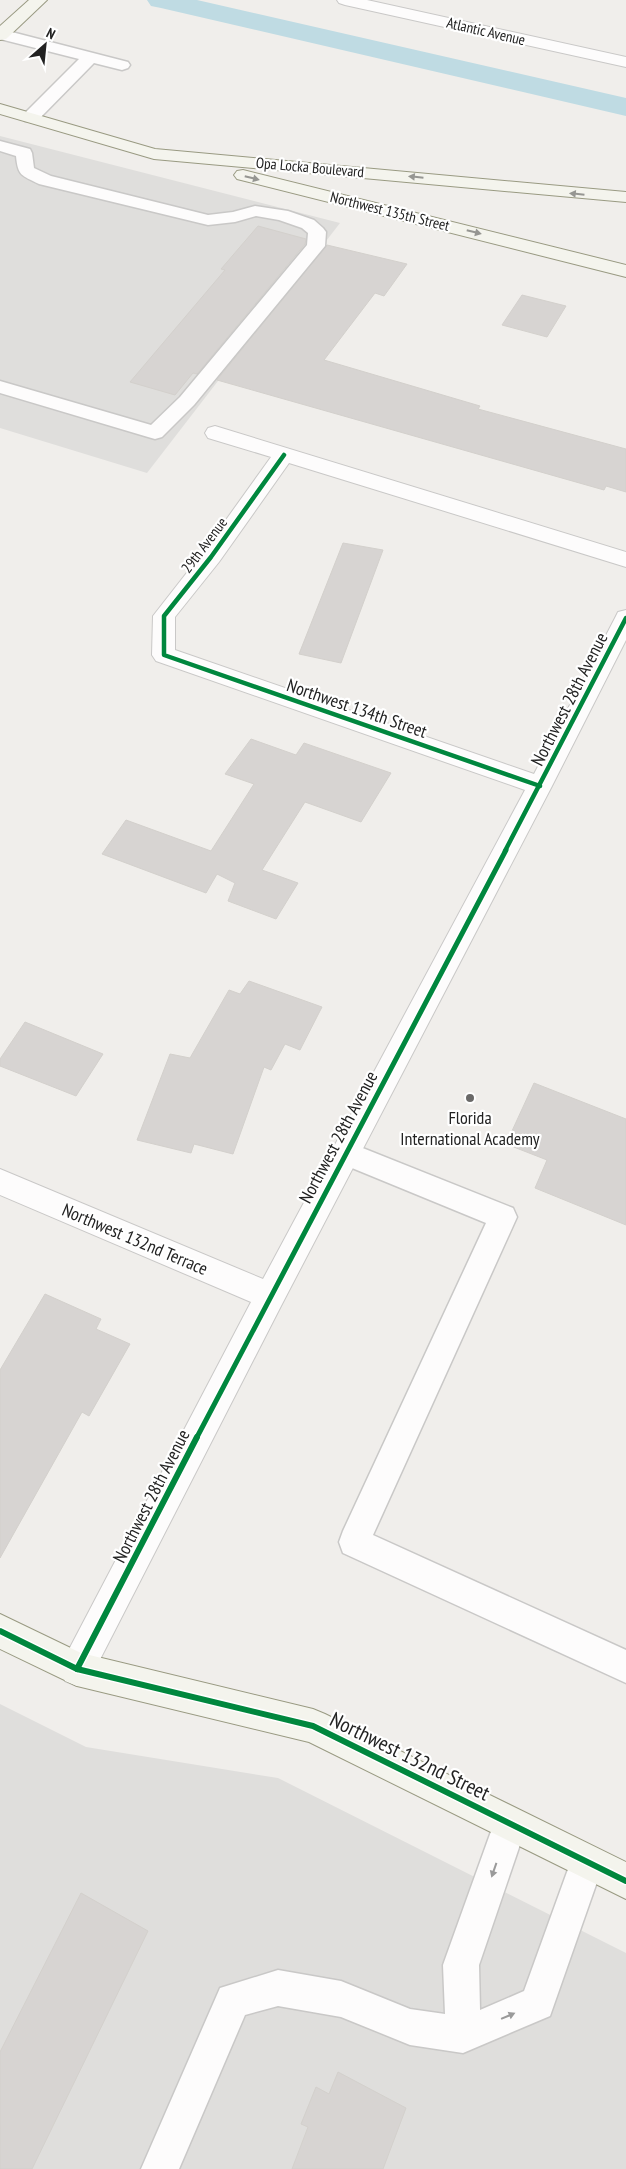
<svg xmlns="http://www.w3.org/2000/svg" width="626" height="2169" viewBox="0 0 626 2169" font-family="'PT Sans Narrow',sans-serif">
<rect width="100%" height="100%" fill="#f0eeeb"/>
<g fill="#dfdedc">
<path d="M0,136L340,223L147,473L0,428Z"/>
<path d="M0,1704L86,1747L278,1778L626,1953V2169H0Z"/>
</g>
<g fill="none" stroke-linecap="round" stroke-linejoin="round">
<path fill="#bfdbe3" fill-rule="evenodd" d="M147,0H197L626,98V116L161,8L151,6Z"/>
</g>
<g fill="#d7d4d2" stroke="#d3d0cc">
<path d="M258,226L306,239L305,244L197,374L193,373L175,395L130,382L225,270L221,269Z"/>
<path d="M327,245L407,264L384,296L375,293L324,360L480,406L478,409L626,449V492L606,486L604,490L217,380Z"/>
<path d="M522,295L566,306L547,337L502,325Z"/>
<path d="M343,543L383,550L341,663L299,654Z"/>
<path d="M251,739L296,755L304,743L391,773L361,822L305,802L262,870L298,883L276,919L228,901L235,883L217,874L206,893L102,854L126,820L211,851L254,784L225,774Z"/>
<path d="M249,981L322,1007L300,1050L285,1044L271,1070L264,1067L233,1154L194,1144L191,1153L137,1140L170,1054L190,1058L229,990L240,994Z"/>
<path d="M25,1022L103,1054L76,1096L0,1066V1059Z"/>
<path d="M534,1083L626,1119V1225L535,1188L547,1160L506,1144Z"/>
<path d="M45,1294L101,1319L96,1329L130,1344L89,1416L82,1412L0,1558V1370Z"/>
<path d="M81,1893L148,1931L32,2169H0V2052Z"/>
<path d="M338,2072L406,2108L383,2169H292L308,2127L301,2124L316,2087L329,2094Z"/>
</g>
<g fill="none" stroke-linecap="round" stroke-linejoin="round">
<defs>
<g id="lane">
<path d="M0,29L128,62L130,65L128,68L122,70L94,63L37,121H25L23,117L25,113L79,59L0,39Z"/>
<path d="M0,141L30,149L32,153L34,168L51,176L208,215L233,212L255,206L288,211L314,220L323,228L326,232L325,246L194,405L162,437L155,439L148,437L0,393V381L151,425L180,397L307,245L308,233L302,228L279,220L256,216L235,222L208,225L39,184C21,175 18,176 16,156L0,151Z"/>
<path d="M345,1141L513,1208L517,1217L373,1535L626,1650V1683L343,1553L339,1542L343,1531L486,1223L335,1161L332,1153L335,1145Z"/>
<path d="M510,1807L522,1812L527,1824L479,1965L480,2010L524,1991L575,1850L587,1845L599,1850L604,1862L550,2016L463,2053L410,2045L341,2017L278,2006L245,2015L179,2169H141L220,1988L278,1970L341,1981L410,2009L445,2014L443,1965L498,1812Z"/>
</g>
<g id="street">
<path d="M337,0H367L626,57V67L345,5L339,3Z"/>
<path d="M215,426L626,552V567L289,463L219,562L175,617V650L534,774L615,618L618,612L626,610V640L552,786L281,1306L89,1681L77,1686L65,1681L60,1669L65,1657L251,1302L0,1195V1169L263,1279L525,790L156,661L152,655L153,616L203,552L271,457L208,438L205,433L208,428Z"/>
</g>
<g id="secondary">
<path d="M29,0H47L6,39L0,40V26Z"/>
<path d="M0,104L155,149L626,192V202L154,159L0,114Z"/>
<path d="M243,170L626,265V277L237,179L234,175L237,171Z"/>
<path d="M0,1614L81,1653L313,1709L325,1714L626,1862V1899L309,1742L77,1686L0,1649Z"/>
</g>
</defs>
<use href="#lane" stroke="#c9c8c7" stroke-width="3"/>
<use href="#street" stroke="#c9c8c7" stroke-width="2"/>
<use href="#secondary" stroke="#999a82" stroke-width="2"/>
<use href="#lane" fill="#fdfcfc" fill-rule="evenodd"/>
<use href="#street" fill="#fdfcfc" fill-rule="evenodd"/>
<use href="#secondary" fill="#f4f4ed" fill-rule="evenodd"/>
<defs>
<g id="cycleway-far2">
<path d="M284,455L211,557L164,616V655L540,786"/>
<path d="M505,851L626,618"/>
</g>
<path id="cycleway-far1" d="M196,1439L506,850"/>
<g id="cycleway">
<path d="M0,1631L77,1669L313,1726L626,1881"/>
<path d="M77,1669L197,1437"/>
</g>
</defs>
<use href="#cycleway-far2" stroke="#fff" stroke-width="7"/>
<use href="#cycleway-far1" stroke="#fff" stroke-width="8"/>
<use href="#cycleway" stroke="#fff" stroke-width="9"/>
<use href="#cycleway-far2" stroke="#00873e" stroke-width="4.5"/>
<use href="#cycleway-far1" stroke="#00873e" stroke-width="5"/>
<use href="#cycleway" stroke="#00873e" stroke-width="6"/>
</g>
<defs><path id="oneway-solid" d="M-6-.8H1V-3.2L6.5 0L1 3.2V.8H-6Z" transform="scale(1.25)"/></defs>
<g fill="#969692">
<use href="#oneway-solid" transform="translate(416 177) rotate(-174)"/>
<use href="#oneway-solid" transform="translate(252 178) rotate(14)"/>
<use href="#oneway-solid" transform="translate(577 194) rotate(-174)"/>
<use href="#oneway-solid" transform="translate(474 232) rotate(14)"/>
</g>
<g fill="#9a9a9a">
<use href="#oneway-solid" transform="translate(494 1870) rotate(109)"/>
<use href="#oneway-solid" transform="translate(508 2016) rotate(-23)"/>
</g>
<circle fill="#6a6968" stroke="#fff" stroke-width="2" cx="470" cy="1098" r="5"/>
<g text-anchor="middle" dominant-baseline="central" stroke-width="4.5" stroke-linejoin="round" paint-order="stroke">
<g font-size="15" fill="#222" stroke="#fff">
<text transform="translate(486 31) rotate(13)">Atlantic Avenue</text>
<text transform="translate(310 167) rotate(5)">Opa Locka Boulevard</text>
<text transform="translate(390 211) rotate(14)">Northwest 135th Street</text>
<text transform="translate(204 545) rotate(-53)">29th Avenue</text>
</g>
<g font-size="18" fill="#222" stroke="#fff">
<text transform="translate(569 699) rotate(-63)">Northwest 28th Avenue</text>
<text transform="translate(357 708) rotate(19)">Northwest 134th Street</text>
<text transform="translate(338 1137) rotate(-62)">Northwest 28th Avenue</text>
<text transform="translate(135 1239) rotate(23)">Northwest 132nd Terrace</text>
<text transform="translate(151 1496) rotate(-63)">Northwest 28th Avenue</text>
</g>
<g font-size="18" fill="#222" stroke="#fff">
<text x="470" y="1117">Florida<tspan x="470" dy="21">International Academy</tspan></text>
</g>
<g font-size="21" fill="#222" stroke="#fff">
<text transform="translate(410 1756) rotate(26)">Northwest 132nd Street</text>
</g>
</g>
<g transform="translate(45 45) rotate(27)" stroke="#ffffff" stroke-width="4" paint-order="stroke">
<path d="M0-4L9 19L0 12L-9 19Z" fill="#222222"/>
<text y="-8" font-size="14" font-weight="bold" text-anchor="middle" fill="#222222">N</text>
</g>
</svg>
